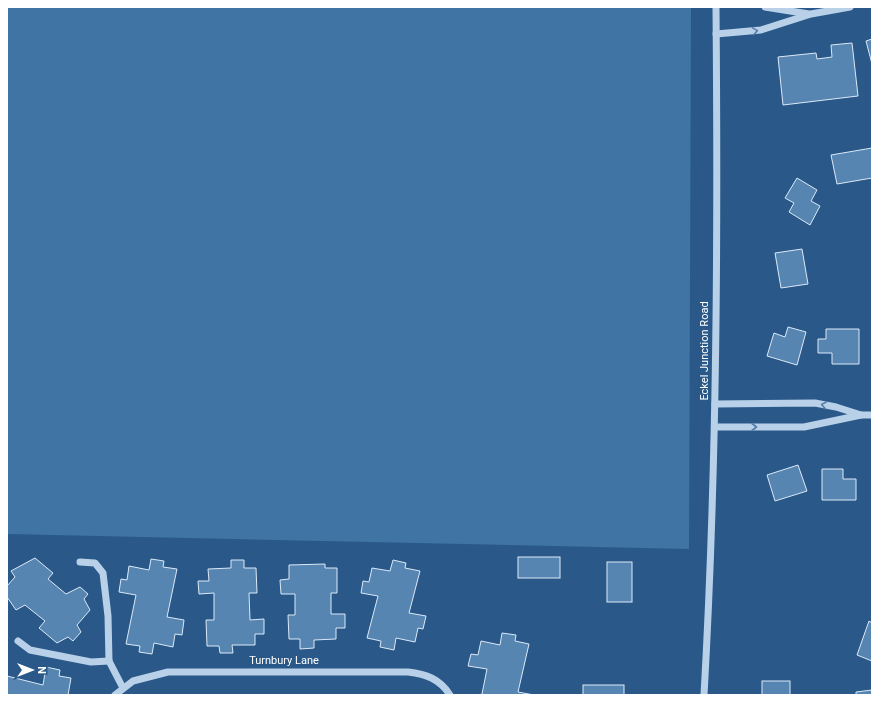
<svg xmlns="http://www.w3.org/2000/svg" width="879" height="702" viewBox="0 0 879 702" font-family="Roboto,sans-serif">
<rect width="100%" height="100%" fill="#2a5989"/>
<path fill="#3f74a5" d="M7,7H691L689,549L7,534Z"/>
<g fill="#5685b2" stroke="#dbe9f7">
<path d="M872,39V64L866,41Z"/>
<path d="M852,43L858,96L783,105L778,57L816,53L817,59L832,57L831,45Z"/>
<path d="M872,148V178L837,184L831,155Z"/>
<path d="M797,178L817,190L811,201L820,206L810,225L789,212L794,203L785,198Z"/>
<path d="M802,249L808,284L781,288L775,253Z"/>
<path d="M788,327L806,332L797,365L767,356L774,333L785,337Z"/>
<path d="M826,329H859V364H832V353H818V339H826Z"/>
<path d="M798,465L807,491L775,501L767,475Z"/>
<path d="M822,469H843V479H856V500H822Z"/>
<rect x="518" y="557" width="42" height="21"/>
<path d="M35,558L53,573L48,579L66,594L80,587L88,594L84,599L90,610L77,625L81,632L73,641L68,637L57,643L39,628L45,621L25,605L16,610L7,597V586L15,577L11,571Z"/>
<path d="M151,559L164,561L163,567L177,569L167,617L184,620L182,635L175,634L173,647L154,643L152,654L139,652L140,646L126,644L136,595L119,592L121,579L127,580L129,566L149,570Z"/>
<path d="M231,560H244V568H256L257,593H249L250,620L264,619V634H255V645H232L233,653H220L219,646H207L206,620H214V593L199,594L198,581H209L208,569L231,568Z"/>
<path d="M393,560L406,563L405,568L420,571L409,613L426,616L423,629L418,628L415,642L396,638L394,650L380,647L381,641L367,638L378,596L361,593L363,581L369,582L372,568L390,571Z"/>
<rect x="607" y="562" width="25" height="40"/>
<path d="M325,564V568H337V593H331V614H345V628H336V639L314,640V648L300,649V639H289L288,615H295V594H281L280,580L289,579V565Z"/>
<path d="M869,621L872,623V661L857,655Z"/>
<path d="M502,633L516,635L515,641L529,644L518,692L534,695H480L482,694L487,669L468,666L471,654L478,655L481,641L500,645Z"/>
<path d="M46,667L60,670L59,676L71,678L68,695H7V676L43,685Z"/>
<rect x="762" y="681" width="28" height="14"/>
<rect x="583" y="685" width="41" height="10"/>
<path d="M872,690V695H856V692Z"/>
</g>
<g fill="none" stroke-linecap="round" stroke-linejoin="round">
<g stroke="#b8d1e9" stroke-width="7">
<path d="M765,7L809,14"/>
<path d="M716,34L761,30L811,14L850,7"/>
<path d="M715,404L815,403L836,407L861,415"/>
<path d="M715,427H804L861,415H872"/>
<path d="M80,562L95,563L103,573L108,616L109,661L123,688"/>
<path d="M18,641L30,650L91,662L109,661"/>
<path d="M115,695L133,681L168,672H408C426,674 440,679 450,695"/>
<path d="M704,695C717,466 718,236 716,7"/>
</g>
</g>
<defs><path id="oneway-chevron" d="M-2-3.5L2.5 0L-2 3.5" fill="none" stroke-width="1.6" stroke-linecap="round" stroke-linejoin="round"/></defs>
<g stroke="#557da6">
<use href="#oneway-chevron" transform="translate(755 31) rotate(-9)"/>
<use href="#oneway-chevron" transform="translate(824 405) rotate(-170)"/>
<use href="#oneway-chevron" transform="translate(754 427)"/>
</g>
<g text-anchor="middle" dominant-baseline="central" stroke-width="3" stroke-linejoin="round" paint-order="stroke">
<g font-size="11" fill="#fff" stroke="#2a5989">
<text transform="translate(704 351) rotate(-90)">Eckel Junction Road</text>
<text x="284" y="660">Turnbury Lane</text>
</g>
</g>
<rect width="879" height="702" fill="none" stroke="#ffffff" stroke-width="16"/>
<g transform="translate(32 670) rotate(90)" stroke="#2a5989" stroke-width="3" paint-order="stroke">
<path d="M0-3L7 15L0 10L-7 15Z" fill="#ffffff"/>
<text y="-6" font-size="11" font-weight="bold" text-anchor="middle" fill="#ffffff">N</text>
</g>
</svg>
